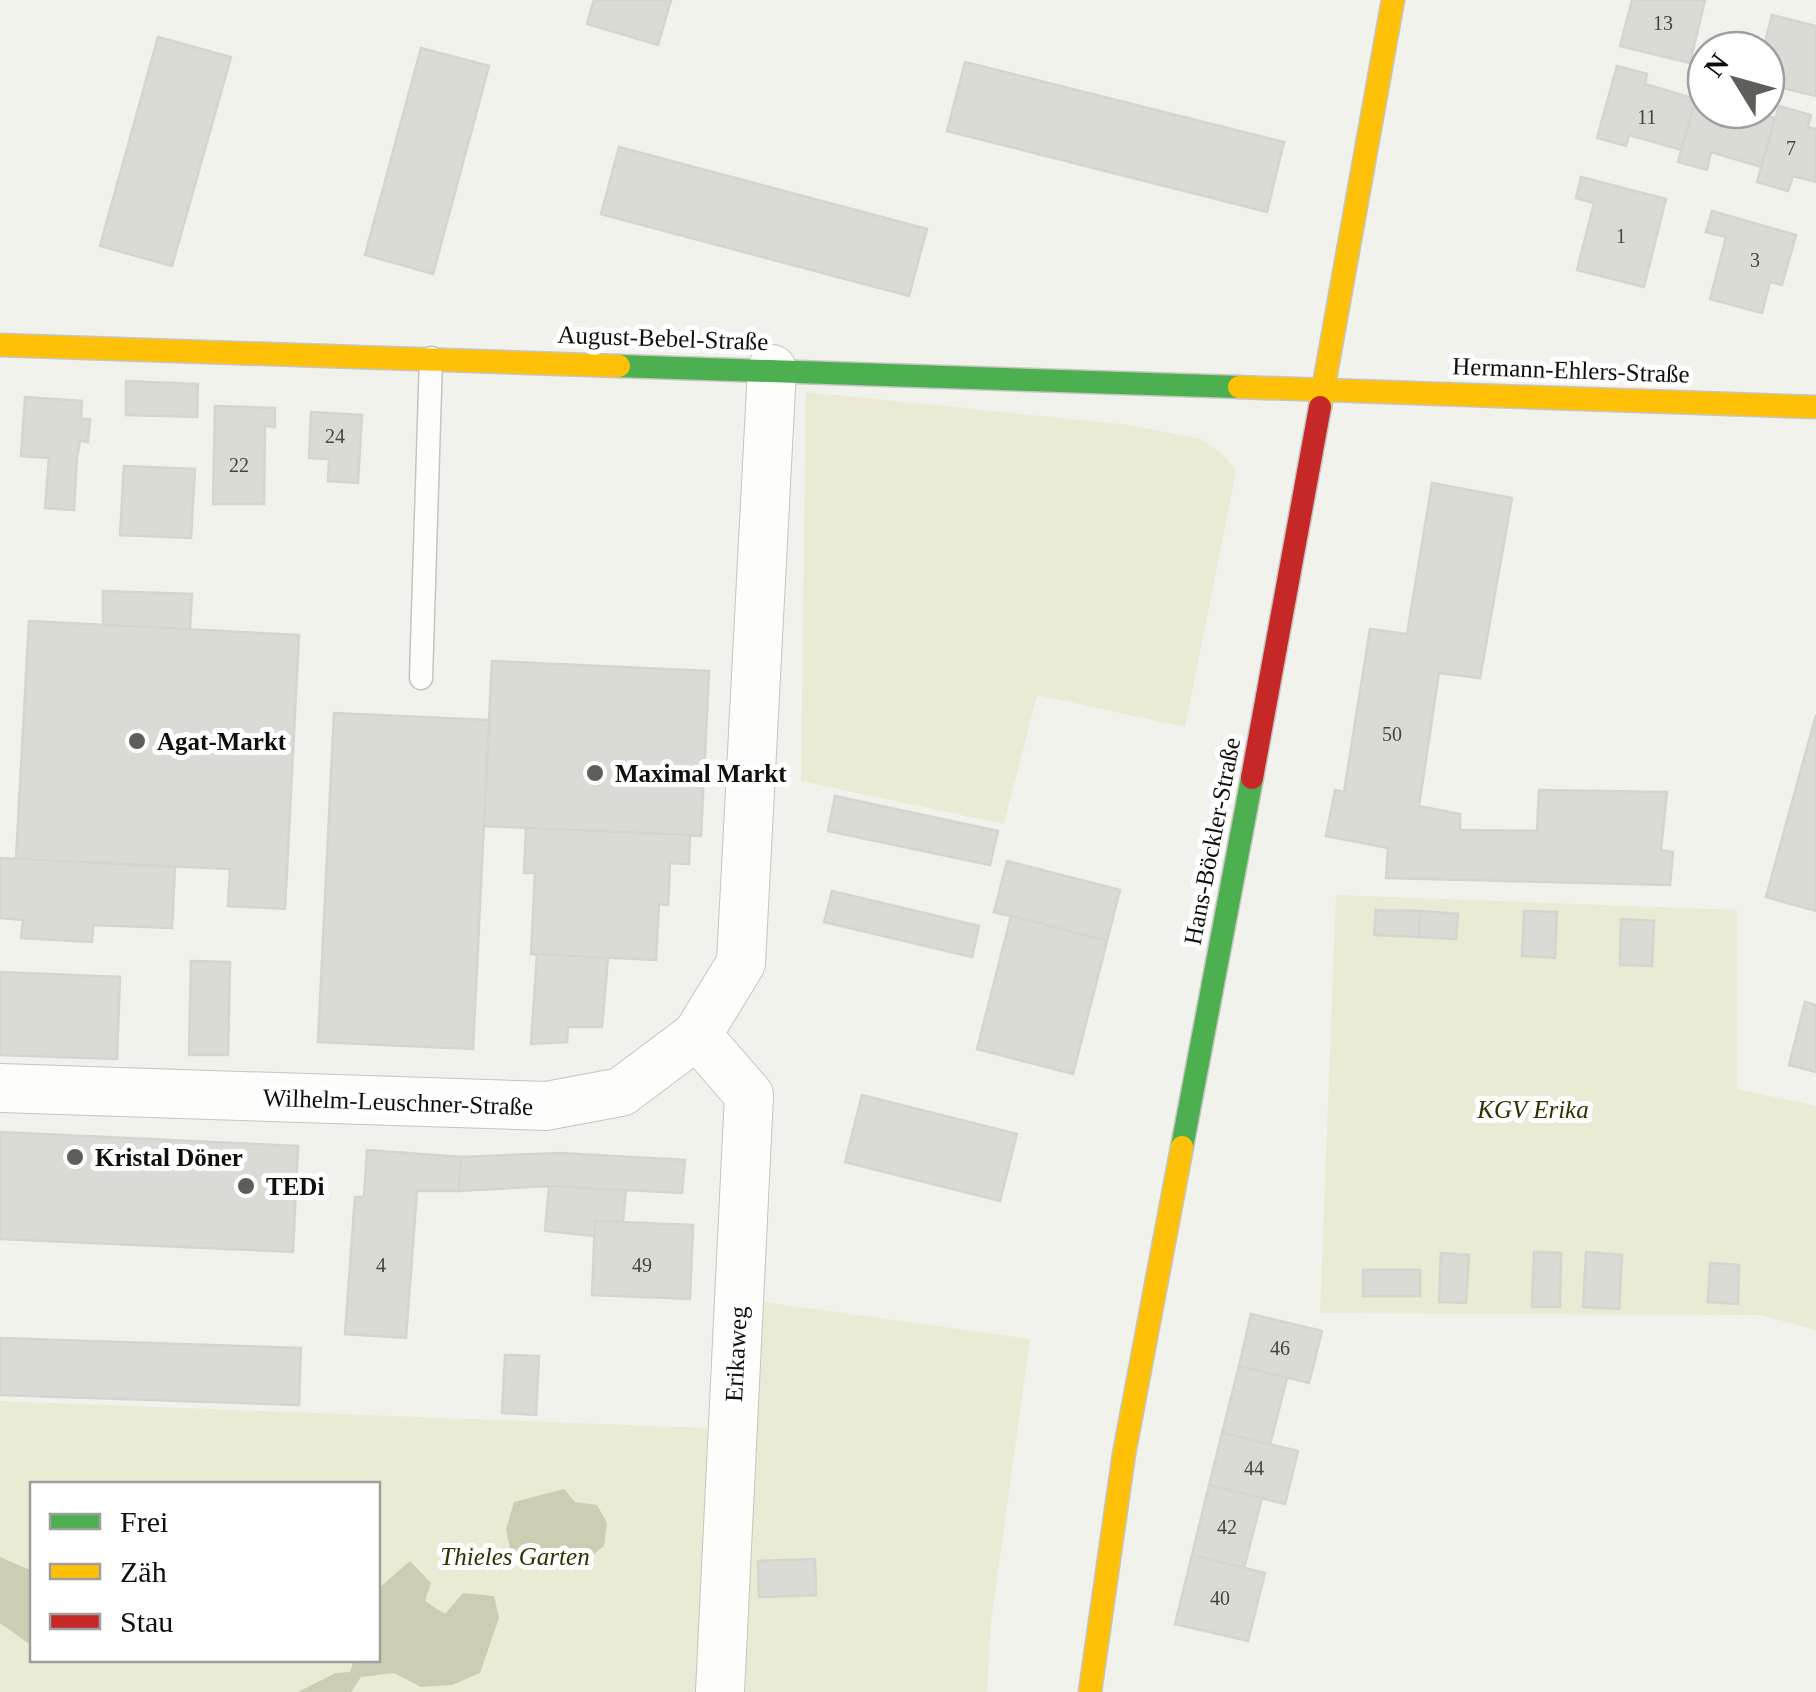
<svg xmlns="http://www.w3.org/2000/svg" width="1816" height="1692" viewBox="0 0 1816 1692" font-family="'Times New Roman',serif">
<rect width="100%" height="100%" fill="#f2f2ec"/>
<g fill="#eaead5" fill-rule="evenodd">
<path d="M806,392L1130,425L1201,439L1223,455L1236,471L1185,727L1037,695L1004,824L801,781Z"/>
<path d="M1336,895L1737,910V1089L1816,1106V1330L1760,1315L1320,1313Z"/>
<path d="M749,1300L1030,1339L991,1622L987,1692H732Z"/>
<path d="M0,1401L707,1428L702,1692H0ZM32,1484H378V1660H32Z"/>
</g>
<g fill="#cdcdb3">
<path d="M564,1489L575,1502L597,1505L607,1523L604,1546L577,1568L513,1563L506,1529L514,1502Z"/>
<path d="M0,1557L32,1571V1646L0,1623Z"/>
<path d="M410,1561L431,1583L425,1601L445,1614L463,1593L494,1596L499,1618L480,1673L452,1685L421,1687L394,1673L361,1677L351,1692H298L336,1673L350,1672L354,1660H378V1589Z"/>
</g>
<g fill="#dbdbd6" stroke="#d5d5d0" stroke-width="2.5">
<path d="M594,0H671L658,45L587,24Z"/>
<path d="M1632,0H1705L1690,63L1620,46Z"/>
<path d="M1772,15L1816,26V96L1766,84L1763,50Z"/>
<path d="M158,37L231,57L172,266L100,246Z"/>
<path d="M421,48L489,66L433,274L365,255Z"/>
<path d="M965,62L1284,142L1267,212L947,131Z"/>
<path d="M1617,66L1647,74L1645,84L1696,99L1682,150L1629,135L1626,146L1597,138Z"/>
<path d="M1699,87L1706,89V110H1746L1775,118L1761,167L1711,152L1707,170L1678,162Z"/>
<path d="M1779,106L1811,115L1808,127L1816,129V182L1793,176L1788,191L1757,182Z"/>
<path d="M619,147L927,229L909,296L601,214Z"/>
<path d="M1581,177L1666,199L1644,287L1577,270L1594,203L1576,198Z"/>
<path d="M1712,211L1796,235L1782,285L1770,282L1762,313L1710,299L1726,237L1706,232Z"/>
<path d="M126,381L198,384L197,417L126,415Z"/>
<path d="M25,397L82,401L81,419H90L88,442L80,441L77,457L74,510L45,508L49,458L21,456Z"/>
<path d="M215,406L275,408V427L265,426L264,504H213Z"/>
<path d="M311,412L362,415L358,483L328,481L329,459L309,458Z"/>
<path d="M124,466L195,469L191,538L120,535Z"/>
<path d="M1432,483L1512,498L1480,678L1439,673L1419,806L1460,814V830L1537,831L1539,790L1667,792L1661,850L1673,852L1670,885L1386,878L1388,848L1326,836L1335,790L1344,792L1370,629L1407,634Z"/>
<path d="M103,591L192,594L190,629L103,625Z"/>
<path d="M29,621L299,635L285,909L228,906L230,869L16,859Z"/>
<path d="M492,661L709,671L701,836L484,826Z"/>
<path d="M334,713L489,720L473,1049L318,1042Z"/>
<path d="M1816,715V911L1766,897Z"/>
<path d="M835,796L998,831L990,865L828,831Z"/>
<path d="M526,828L690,835L689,864L670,863L668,905L659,904L656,960L531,954L535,873H524Z"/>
<path d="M0,858L175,867L172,928L93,925L92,942L21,938L23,920L0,918Z"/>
<path d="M1007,861L1120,890L1107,941L994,912Z"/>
<path d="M832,891L979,926L972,957L824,922Z"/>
<path d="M1376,910L1420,911L1419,937L1374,935Z"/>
<path d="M1420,911L1458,914L1456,939L1419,937Z"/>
<path d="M1524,911L1557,912L1555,958L1522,956Z"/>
<path d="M1011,916L1107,941L1073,1074L977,1049Z"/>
<path d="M1621,919L1654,921L1652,966L1620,965Z"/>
<path d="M537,954L608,958L602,1027H568L567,1042L531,1044Z"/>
<path d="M191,961L230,962L228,1055H189Z"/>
<path d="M0,972L120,977L117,1059L0,1055Z"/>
<path d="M1805,1002L1816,1005V1072L1789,1065Z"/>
<path d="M862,1095L1017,1134L1000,1201L845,1162Z"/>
<path d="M0,1132L298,1146L293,1252L0,1239Z"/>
<path d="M367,1150L461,1157L459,1191H417L406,1338L345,1334L355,1197H364Z"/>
<path d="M560,1153L685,1160L682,1193L549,1186L459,1191L461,1157Z"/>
<path d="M549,1186L626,1191L623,1221H595V1236L545,1231Z"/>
<path d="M595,1221L693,1225L690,1299L592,1295Z"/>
<path d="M1534,1252L1561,1253L1560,1307H1532Z"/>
<path d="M1586,1252L1622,1255L1619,1309L1583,1307Z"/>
<path d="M1441,1253L1469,1255L1466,1303L1439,1302Z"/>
<path d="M1710,1263L1739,1265L1738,1304L1708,1302Z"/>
<rect x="1363" y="1270" width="57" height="26"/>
<path d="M1251,1314L1322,1331L1309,1383L1239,1366Z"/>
<path d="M0,1338L301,1348L299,1405L0,1395Z"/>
<path d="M505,1355L539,1356L536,1415L502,1413Z"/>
<path d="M1239,1366L1287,1378L1270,1445L1222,1433Z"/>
<path d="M1222,1433L1298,1451L1285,1504L1209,1485Z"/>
<path d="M1209,1485L1262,1498L1244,1568L1192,1555Z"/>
<path d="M1192,1555L1265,1573L1248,1641L1175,1624Z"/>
<path d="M815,1559L816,1595L759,1597L758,1561Z"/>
</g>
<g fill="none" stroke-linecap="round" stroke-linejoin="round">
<defs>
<path id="lane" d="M421,678L431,358"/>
<g id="street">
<path d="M697,1035L749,1095L720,1692"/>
<path d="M0,1088L546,1106L621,1092L697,1035L741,963L772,369"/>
</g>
<g id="fast">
<path d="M619,366L1239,387"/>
<path d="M1182,1147L1252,778"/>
</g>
<g id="slow">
<path d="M0,345L619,366"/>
<path d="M1239,387L1816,407"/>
<path d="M1320,407L1393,0"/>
<path d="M1090,1692L1124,1454L1182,1147"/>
</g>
<path id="jam" d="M1252,778L1320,407"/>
</defs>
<use href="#lane" stroke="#c5c5c1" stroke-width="25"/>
<use href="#street" stroke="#c5c5c1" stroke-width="50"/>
<use href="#fast" stroke="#c5c5c1" stroke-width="25"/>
<use href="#slow" stroke="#c5c5c1" stroke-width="25"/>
<use href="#jam" stroke="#c5c5c1" stroke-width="25"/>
<use href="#lane" stroke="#fdfdfc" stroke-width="22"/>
<use href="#street" stroke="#fdfdfc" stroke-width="48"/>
<use href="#fast" stroke="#4caf50" stroke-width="22"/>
<use href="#slow" stroke="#ffc107" stroke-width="22"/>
<use href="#jam" stroke="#c62828" stroke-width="22"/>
</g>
<g fill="#5e5e5a" stroke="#fff" stroke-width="4">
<circle cx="137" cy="741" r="10"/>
<circle cx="595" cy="773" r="10"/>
<circle cx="75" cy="1157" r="10"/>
<circle cx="246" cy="1186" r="10"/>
</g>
<g text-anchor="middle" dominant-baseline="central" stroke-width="10" stroke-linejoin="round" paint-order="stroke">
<g font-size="20" fill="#444440">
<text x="1663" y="23">13</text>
<text x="1647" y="117">11</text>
<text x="1791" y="148">7</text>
<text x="1621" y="236">1</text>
<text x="1755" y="260">3</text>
<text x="335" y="436">24</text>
<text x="239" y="465">22</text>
<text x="1392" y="734">50</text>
<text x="381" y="1265">4</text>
<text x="642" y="1265">49</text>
<text x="1280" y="1348">46</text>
<text x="1254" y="1468">44</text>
<text x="1227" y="1527">42</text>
<text x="1220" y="1598">40</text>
</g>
<g font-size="25" fill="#0f0f0b" stroke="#fff">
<text transform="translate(663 338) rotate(2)">August-Bebel-Straße</text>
<text transform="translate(1571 370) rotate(2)">Hermann-Ehlers-Straße</text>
<text transform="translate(1212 841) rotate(-79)">Hans-Böckler-Straße</text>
<text transform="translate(398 1102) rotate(2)">Wilhelm-Leuschner-Straße</text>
<text transform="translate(736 1354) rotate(-87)">Erikaweg</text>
</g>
<g font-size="25" font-weight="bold" fill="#0f0f0b" stroke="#fff" text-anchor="start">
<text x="157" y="741">Agat-Markt</text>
<text x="615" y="773">Maximal Markt</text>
<text x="95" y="1157">Kristal Döner</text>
<text x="266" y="1186">TEDi</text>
</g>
<g font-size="25" font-style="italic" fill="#323003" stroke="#fff">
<text x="1533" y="1109">KGV Erika</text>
<text x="515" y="1556">Thieles Garten</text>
</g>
</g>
<rect x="30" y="1482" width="350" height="180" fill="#ffffff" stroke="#9f9f9d" stroke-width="2.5"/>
<rect x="50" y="1514" width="50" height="15" fill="#4caf50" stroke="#9f9f9d" stroke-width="2.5"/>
<text x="120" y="1532" font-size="30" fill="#0f0f0b">Frei</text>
<rect x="50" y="1564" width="50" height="15" fill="#ffc107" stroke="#9f9f9d" stroke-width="2.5"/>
<text x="120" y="1582" font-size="30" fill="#0f0f0b">Zäh</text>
<rect x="50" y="1614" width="50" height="15" fill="#c62828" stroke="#9f9f9d" stroke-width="2.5"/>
<text x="120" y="1632" font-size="30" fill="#0f0f0b">Stau</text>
<g transform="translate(1736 80) rotate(307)"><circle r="48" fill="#ffffff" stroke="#9f9f9d" stroke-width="2.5"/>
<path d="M0-8L18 38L0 25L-18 38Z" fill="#5e5e5a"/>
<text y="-15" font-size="28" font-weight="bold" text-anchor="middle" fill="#0f0f0b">N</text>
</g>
</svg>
